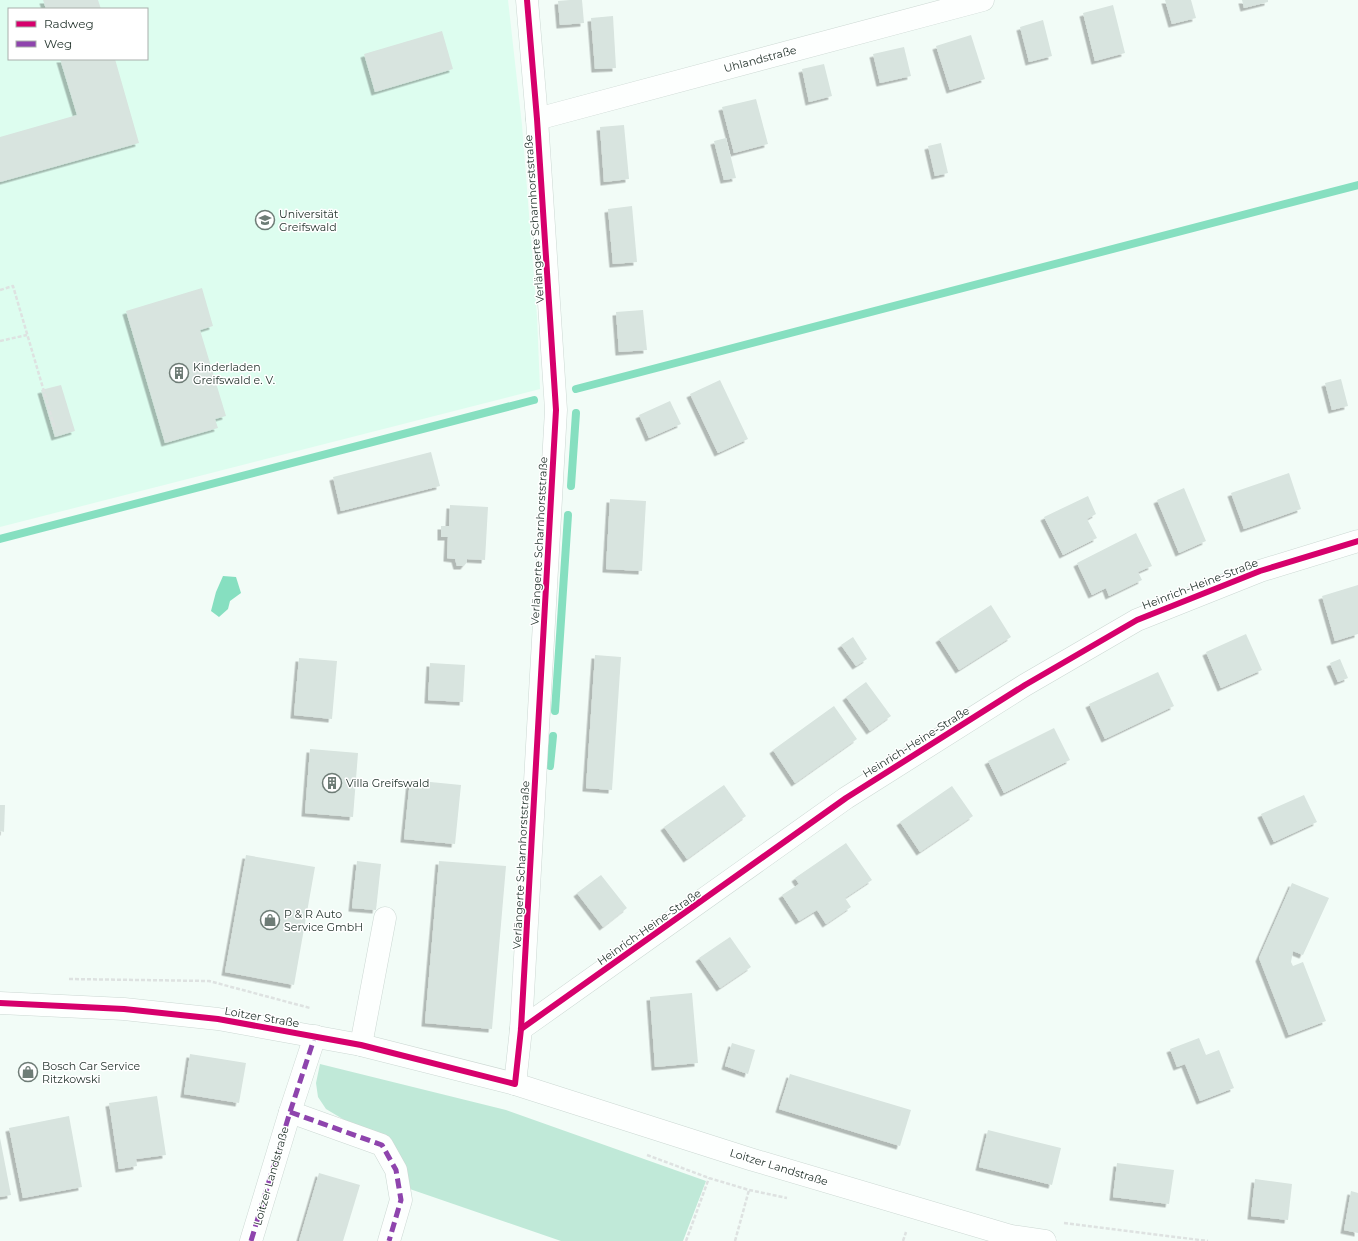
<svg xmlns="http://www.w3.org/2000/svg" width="1358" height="1241" viewBox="0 0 1358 1241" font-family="Montserrat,sans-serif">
<defs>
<filter id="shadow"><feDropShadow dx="-3.5" dy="3.5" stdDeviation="0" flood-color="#0004"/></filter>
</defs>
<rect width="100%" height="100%" fill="#f2fcf7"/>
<path fill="#ddfdef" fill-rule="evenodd" d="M0,0H508L522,125L537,316L540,389L0,527ZM9,9H147V59H9Z"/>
<path fill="#c0e9d8" d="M320,1064L506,1110L706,1181L683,1241H561L404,1187L351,1124L326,1109L318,1097L316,1083Z"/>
<path fill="#86dfc0" d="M223,576L236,577L241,593L230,601L228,609L219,617L211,611L216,592Z"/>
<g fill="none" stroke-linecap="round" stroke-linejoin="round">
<g stroke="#86dfc0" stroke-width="8">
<path d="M576,389L1358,185"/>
<path d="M571,486L576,413"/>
<path d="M0,539L534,400"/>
<path d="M555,711L568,515"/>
<path d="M550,766L553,736"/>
</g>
</g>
<g fill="#d8e4df" filter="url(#shadow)">
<path d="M43,0H98L101,9H46Z"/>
<path d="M570,0H582L584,23L560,25L558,1Z"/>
<path d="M1165,0H1191L1196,18L1172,24Z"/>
<path d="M1242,0H1268V2L1244,8Z"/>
<path d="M1113,5L1125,53L1095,61L1083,13Z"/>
<path d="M613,16L616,68L595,69L591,18Z"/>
<path d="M1043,20L1052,56L1029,62L1020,27Z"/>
<path d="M442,31L453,69L375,92L364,54Z"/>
<path d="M971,35L985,79L950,90L936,46Z"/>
<path d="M904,47L911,76L880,83L873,54Z"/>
<path d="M60,59H115L139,143L0,182V137L77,115Z"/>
<path d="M824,64L832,96L809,102L802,69Z"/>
<path d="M756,99L768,144L734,153L722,107Z"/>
<path d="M624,125L629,179L604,182L600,127Z"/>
<path d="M726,138L736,178L724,180L714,141Z"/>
<path d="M941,143L948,173L935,176L928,146Z"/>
<path d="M632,206L637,262L613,264L608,209Z"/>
<path d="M202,288L213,326L200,330L226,416L215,419L218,428L165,443L126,311Z"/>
<path d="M643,310L647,350L619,352L616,312Z"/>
<path d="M1341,379L1348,406L1332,410L1325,383Z"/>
<path d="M720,380L748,439L718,453L690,394Z"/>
<path d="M61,385L75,431L55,437L41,390Z"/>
<path d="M670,401L681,424L649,438L639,415Z"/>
<path d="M431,452L440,486L341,511L333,477Z"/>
<path d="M1289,473L1301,509L1244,529L1231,493Z"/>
<path d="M1184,488L1206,541L1179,553L1157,500Z"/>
<path d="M1088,496L1096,514L1087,519L1097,538L1063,555L1044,517Z"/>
<path d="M610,499L646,501L642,571L606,569Z"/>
<path d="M450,505L488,507L485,560L467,559V562L464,566H457L455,559L447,558L448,537H441V526H449Z"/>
<path d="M1136,533L1152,566L1138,572L1142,580L1109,596L1106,588L1092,595L1077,563Z"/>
<path d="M1358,585V634L1335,641L1322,596Z"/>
<path d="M991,605L1011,637L959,670L939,639Z"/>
<path d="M1246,634L1262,670L1221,688L1206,652Z"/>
<path d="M853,637L867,659L856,666L841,645Z"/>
<path d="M595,655L621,657L612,790L586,788Z"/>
<path d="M299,658L337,661L332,719L294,715Z"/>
<path d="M1340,659L1348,678L1338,682L1330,663Z"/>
<path d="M430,663L465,665L463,702L428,700Z"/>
<path d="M1158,672L1174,706L1105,739L1089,704Z"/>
<path d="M866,682L891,716L870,731L846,697Z"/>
<path d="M834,706L857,739L795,783L773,750Z"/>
<path d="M1054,728L1070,760L1004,793L988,761Z"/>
<path d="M310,749L358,753L353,817L305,813Z"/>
<path d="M410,780L461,785L455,844L404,839Z"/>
<path d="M724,785L746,816L687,859L664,827Z"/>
<path d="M952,786L973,816L920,852L900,822Z"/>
<path d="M1304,795L1317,822L1274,842L1261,814Z"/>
<path d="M0,805H5L4,832L0,831Z"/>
<path d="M846,843L872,880L845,898L851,907L826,924L817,910L799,921L782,895L799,884L795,878Z"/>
<path d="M246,855L315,867L294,985L225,972Z"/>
<path d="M357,861L381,864L376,910L352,908Z"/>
<path d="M439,861L506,866L492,1029L425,1023Z"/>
<path d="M601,875L627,908L603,927L577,893Z"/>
<path d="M1292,883L1329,898L1303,955L1293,951L1291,962L1293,966L1303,962L1326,1021L1289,1035L1259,958Z"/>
<path d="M730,937L751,967L720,988L699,958Z"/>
<path d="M692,993L698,1063L655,1067L650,997Z"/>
<path d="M1199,1038L1206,1055L1219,1050L1234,1088L1200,1101L1185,1064L1177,1067L1170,1049Z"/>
<path d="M732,1043L755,1050L748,1074L725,1066Z"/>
<path d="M190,1054L246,1063L239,1103L184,1094Z"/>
<path d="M790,1074L911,1110L900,1146L779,1109Z"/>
<path d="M157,1096L166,1155L136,1159L137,1166L119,1169L109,1103Z"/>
<path d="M69,1116L82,1187L23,1198L9,1128Z"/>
<path d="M988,1130L1061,1148L1052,1185L979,1167Z"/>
<path d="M0,1138L11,1195L0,1197Z"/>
<path d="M1117,1163L1174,1170L1169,1204L1113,1197Z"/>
<path d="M319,1173L360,1185L343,1241H299Z"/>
<path d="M1255,1179L1292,1184L1288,1220L1251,1216Z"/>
<path d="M1351,1191L1358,1193V1233L1344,1230Z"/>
</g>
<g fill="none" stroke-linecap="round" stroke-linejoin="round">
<defs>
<g id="minor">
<path d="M537,119L983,0"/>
<path d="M521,1029L846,798L1025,685L1137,620L1260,571L1358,541"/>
<path d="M361,1045L385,918"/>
<path d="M515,1084L521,1029L556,410L537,119L527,0"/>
<path d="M290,1112L382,1145L396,1170L401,1200L389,1241"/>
<path d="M251,1241L290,1112L315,1036"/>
</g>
<path id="major" d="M0,1003L124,1009L218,1019L361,1045L515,1084L750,1159L1011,1236L1045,1241"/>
</defs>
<use href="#minor" stroke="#ccd8d3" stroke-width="23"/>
<use href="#major" stroke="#ccd8d3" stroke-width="23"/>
<g stroke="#dee2e1" stroke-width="2.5" stroke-dasharray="4 2" stroke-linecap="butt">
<path d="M0,290L13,286L55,429"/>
<path d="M0,341L27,335"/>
<path d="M69,979L209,981L310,1008"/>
<path d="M647,1155L709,1178L749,1190L787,1198"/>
<path d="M1064,1223L1208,1241"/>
<path d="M686,1241L709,1178"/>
<path d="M735,1241L749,1190"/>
<path d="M903,1241L906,1232"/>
</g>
<use href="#minor" stroke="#fdfffe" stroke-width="22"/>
<use href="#major" stroke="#fdfffe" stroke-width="22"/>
<g stroke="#8e44ad" stroke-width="5" stroke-dasharray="10 5" stroke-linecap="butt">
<path d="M290,1112L382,1145L396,1170L401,1200L389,1241"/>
<path d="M251,1241L290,1112L315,1036"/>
</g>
<defs>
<g id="cycleway">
<path d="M0,1003L124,1009L218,1019L361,1045L515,1084L521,1029L556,410L537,119L527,0"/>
<path d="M521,1029L846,798L1025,685L1137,620L1260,571L1358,541"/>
</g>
</defs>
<use href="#cycleway" stroke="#fff" stroke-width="8"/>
<use href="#cycleway" stroke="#d6006c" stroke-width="6"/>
</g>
<defs>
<symbol id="university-ring" viewBox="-11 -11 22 22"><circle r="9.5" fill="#fff" stroke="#6e7c76" stroke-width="1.5"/><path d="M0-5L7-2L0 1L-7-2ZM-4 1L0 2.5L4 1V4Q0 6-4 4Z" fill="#6e7c76"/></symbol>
<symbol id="building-ring" viewBox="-11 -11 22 22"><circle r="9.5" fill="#fff" stroke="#6e7c76" stroke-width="1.5"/><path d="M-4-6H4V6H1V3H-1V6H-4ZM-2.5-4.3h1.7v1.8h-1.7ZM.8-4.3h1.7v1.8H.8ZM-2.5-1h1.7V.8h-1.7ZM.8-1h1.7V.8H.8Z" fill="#6e7c76"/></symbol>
<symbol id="shop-ring" viewBox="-11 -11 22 22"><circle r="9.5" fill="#fff" stroke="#6e7c76" stroke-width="1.5"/><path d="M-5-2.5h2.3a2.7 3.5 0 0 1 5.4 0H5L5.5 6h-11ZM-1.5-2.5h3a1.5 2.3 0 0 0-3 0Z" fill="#6e7c76"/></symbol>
</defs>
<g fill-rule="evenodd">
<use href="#university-ring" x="254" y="209" width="22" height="22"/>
<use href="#building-ring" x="168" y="362" width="22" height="22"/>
<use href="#building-ring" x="321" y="772" width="22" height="22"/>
<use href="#shop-ring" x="259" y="909" width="22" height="22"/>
<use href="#shop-ring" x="17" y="1061" width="22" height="22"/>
</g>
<g text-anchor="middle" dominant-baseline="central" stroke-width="3" stroke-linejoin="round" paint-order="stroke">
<g font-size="11" fill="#273730" stroke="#fff">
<text transform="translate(760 59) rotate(-15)">Uhlandstraße</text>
<text transform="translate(534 219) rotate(-94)">Verlängerte Scharnhorststraße</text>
<text transform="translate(539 541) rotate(-87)">Verlängerte Scharnhorststraße</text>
<text transform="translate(1200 584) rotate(-21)">Heinrich-Heine-Straße</text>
<text transform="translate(916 742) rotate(-32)">Heinrich-Heine-Straße</text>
<text transform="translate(521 865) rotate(-87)">Verlängerte Scharnhorststraße</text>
<text transform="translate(649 927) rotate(-35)">Heinrich-Heine-Straße</text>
<text transform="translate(262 1017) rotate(10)">Loitzer Straße</text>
<text transform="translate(779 1167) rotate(17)">Loitzer Landstraße</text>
<text transform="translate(271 1176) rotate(-74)">Loitzer Landstraße</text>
</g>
<g font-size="11" fill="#273730" stroke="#fff" text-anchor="start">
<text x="279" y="214">Universität<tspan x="279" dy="13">Greifswald</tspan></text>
<text x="193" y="367">Kinderladen<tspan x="193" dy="13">Greifswald e. V.</tspan></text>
<text x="346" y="783">Villa Greifswald</text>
<text x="284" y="914">P &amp; R Auto<tspan x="284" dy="13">Service GmbH</tspan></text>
<text x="42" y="1066">Bosch Car Service<tspan x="42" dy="13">Ritzkowski</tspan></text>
</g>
</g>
<rect x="8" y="8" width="140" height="52" fill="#ffffff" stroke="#a9afac"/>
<rect x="16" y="21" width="20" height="6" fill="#d6006c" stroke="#a9afac"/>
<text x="44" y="28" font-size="12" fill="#273730">Radweg</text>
<rect x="16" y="41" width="20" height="6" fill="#8e44ad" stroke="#a9afac"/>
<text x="44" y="48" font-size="12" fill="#273730">Weg</text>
</svg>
